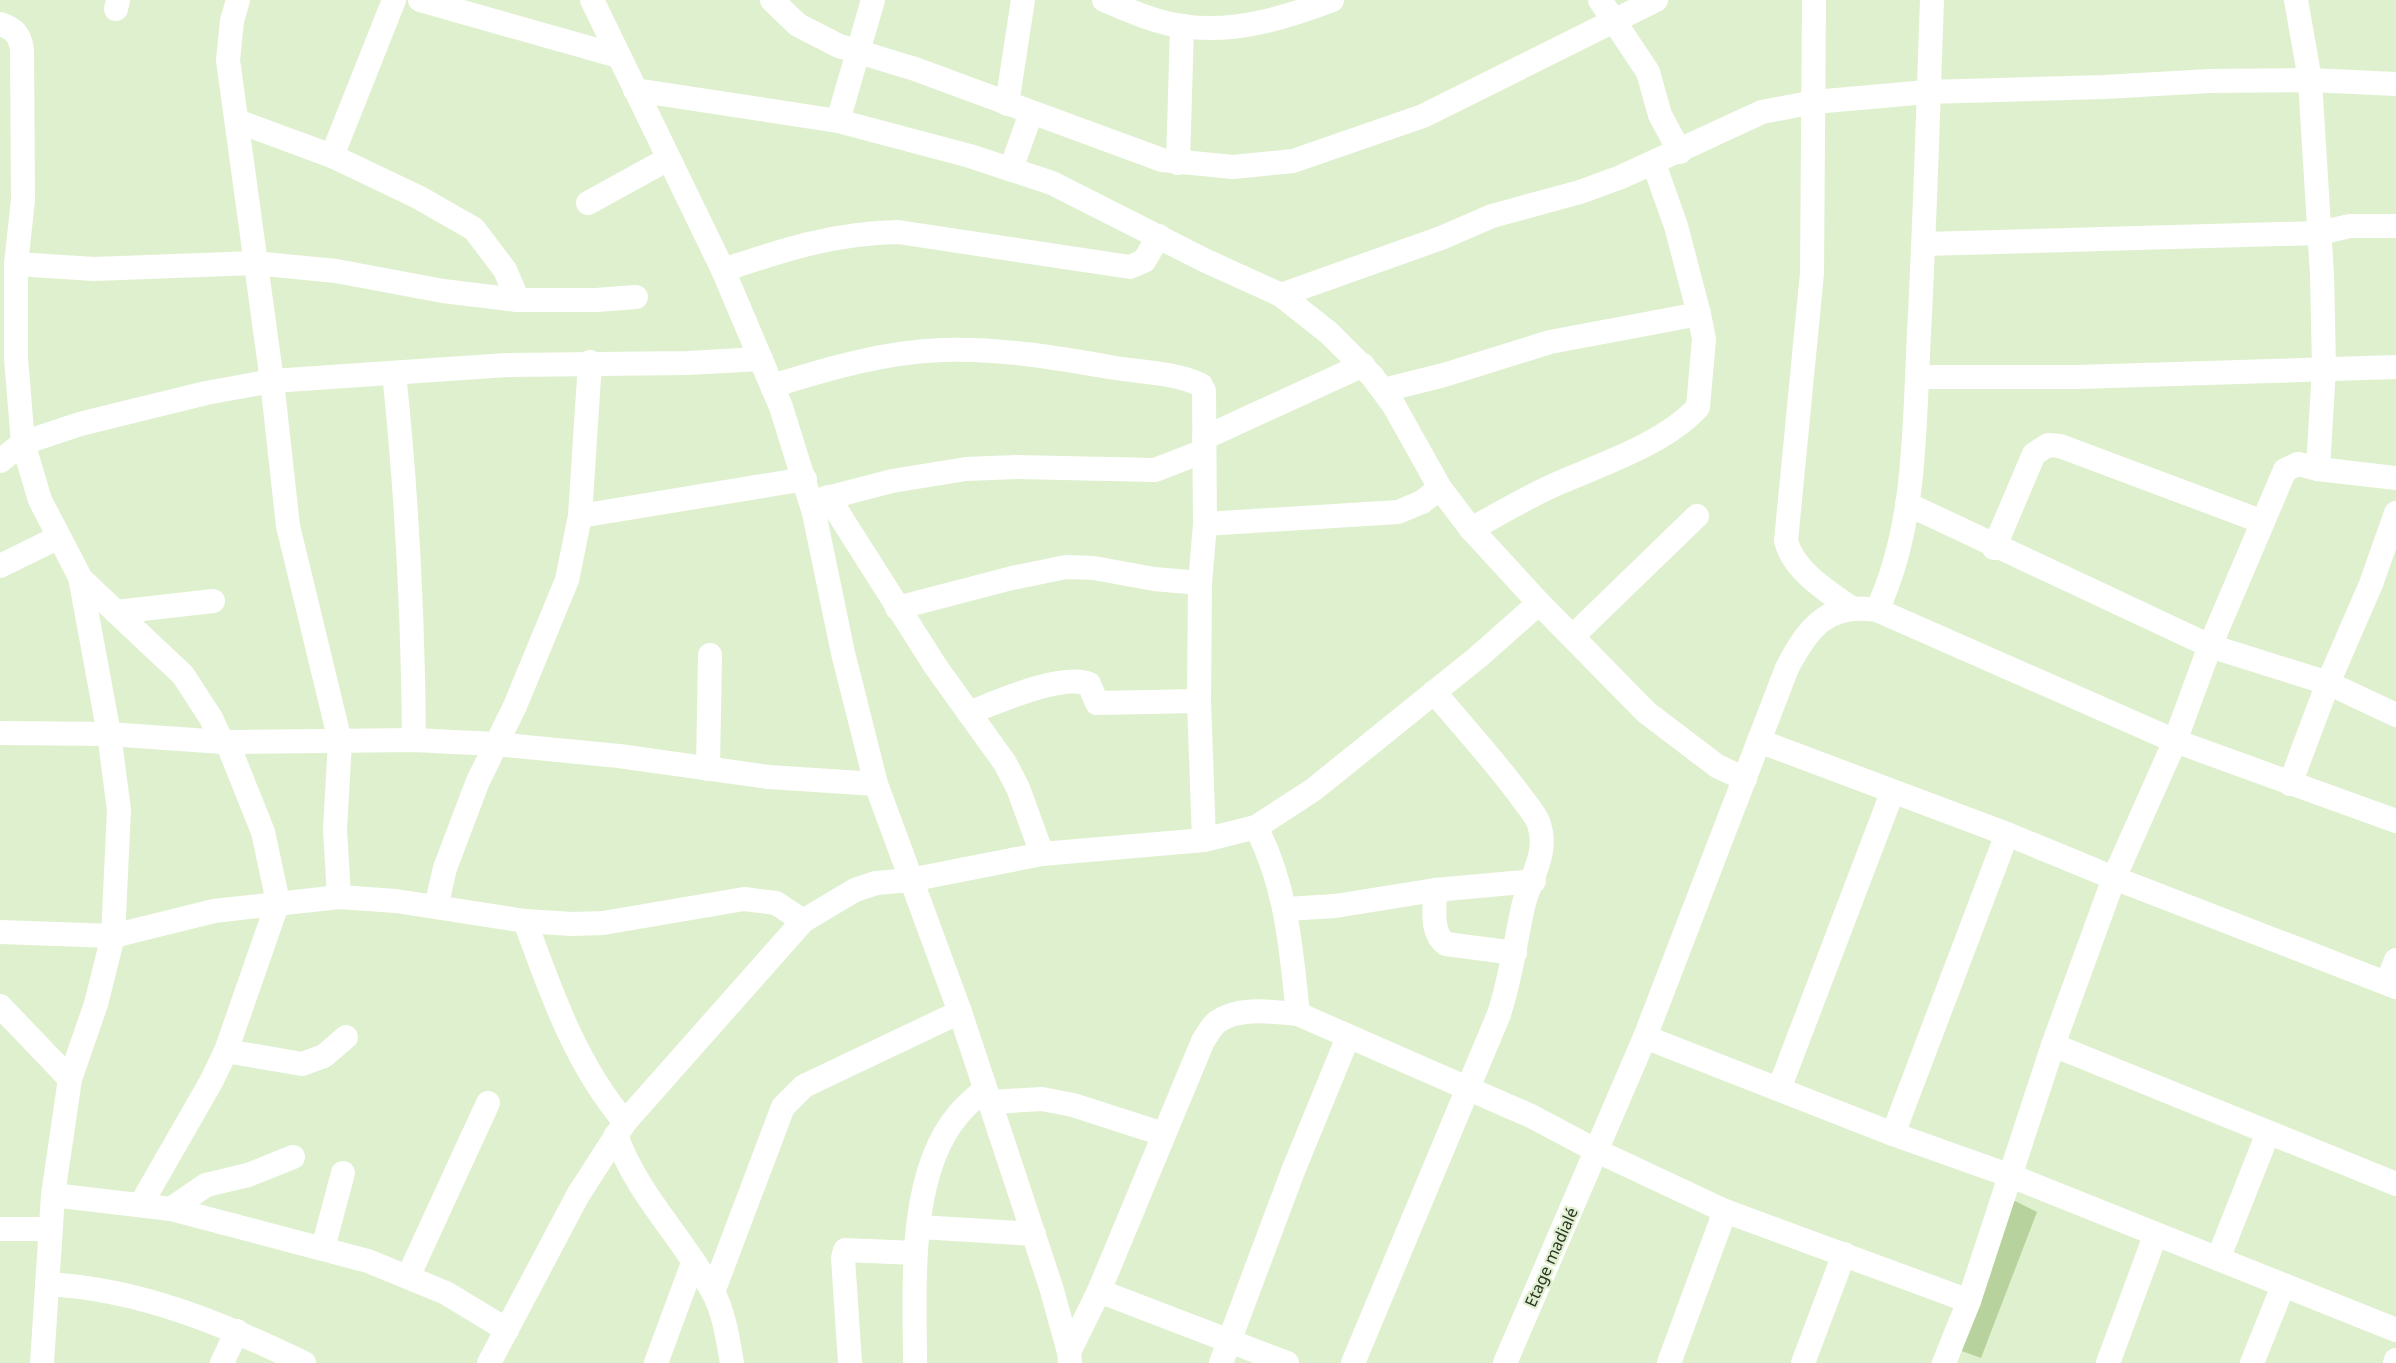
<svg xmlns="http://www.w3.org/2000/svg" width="2396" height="1363" viewBox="0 0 2396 1363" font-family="'Noto Sans',sans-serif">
<rect width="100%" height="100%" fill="#dff0ce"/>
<path fill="#b7d29c" d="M2013,1200L2037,1212L1981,1358L1951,1347Z"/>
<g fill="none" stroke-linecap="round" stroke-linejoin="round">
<g stroke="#fff" stroke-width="24">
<path d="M238,0L232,21L228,60L272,381L288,526L340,741L335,829L339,897"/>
<path d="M420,0L618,56"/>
<path d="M592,0L723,270L781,407L814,513L843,653L876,784L960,1012L1051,1287L1069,1352L1070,1363"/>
<path d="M772,0L798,25L839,46L915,69L1162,160L1233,167L1293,161L1423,116L1656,0"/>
<path d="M1104,0C1128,10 1156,23 1183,26C1233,34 1285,18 1332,0"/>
<path d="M1600,0L1648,72L1660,115L1680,152"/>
<path d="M1814,0L1812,273L1786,541C1794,571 1827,591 1851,608"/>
<path d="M2296,0L2310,80L2322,275L2324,367L2318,469"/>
<path d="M116,9L118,0"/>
<path d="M0,24C15,29 20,35 22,50L23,200L16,264L94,269L254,263L336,271L443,291L518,300H596L636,297"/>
<path d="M635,90L838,121L970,156L1052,183L1204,260L1281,295L1329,333L1372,376L1393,404L1440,488L1471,529L1539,603L1646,712L1717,766L1745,779"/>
<path d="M1007,104L1023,0"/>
<path d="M237,121L332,156L418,197L474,229L505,270L518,300"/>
<path d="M838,121L873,0"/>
<path d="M332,156L394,0"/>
<path d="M1178,163L1182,26"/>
<path d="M1011,169L1031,113"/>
<path d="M588,203L668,159"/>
<path d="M1924,244L2319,233L2350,226H2396"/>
<path d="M16,264V358L23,443L40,500L80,577L109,734L119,810L113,936L96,1004L70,1079L53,1195L42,1363"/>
<path d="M723,270C783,250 834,233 898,232L1130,267L1144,261L1159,236"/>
<path d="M1281,295L1441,238L1492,216L1580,192L1621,177L1762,112L1814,102L1927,92L2104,87L2210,81L2310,80L2396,84"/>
<path d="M394,373C407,495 413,617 414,740"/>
<path d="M1918,377H2078L2396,367"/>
<path d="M772,386C827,369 884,352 942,350C1000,348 1059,358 1115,368C1142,372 1176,373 1201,385L1204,391L1205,524L1200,583L1199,701L1204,840"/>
<path d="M1384,390L1444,375L1550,342L1699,314"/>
<path d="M1204,438L1363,365"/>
<path d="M0,461L23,443L80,424L206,393L272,381L507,365L687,363L761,359"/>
<path d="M828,497L936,667L1005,763L1018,788L1042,854L1204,840L1256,827L1313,790L1478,657L1539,603"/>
<path d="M815,501L892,481L966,469L1017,467L1155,470L1204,451"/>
<path d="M1907,504L2210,646L2328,683L2290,784"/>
<path d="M2396,513L2371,584L2328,683L2396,715"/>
<path d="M580,516L805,479"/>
<path d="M1205,524L1398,512L1422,502L1440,488"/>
<path d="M1471,529C1501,513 1530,495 1561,482C1603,464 1667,442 1698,407L1704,339L1699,314L1676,226L1654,164"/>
<path d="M1994,548L2034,454L2048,445L2060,446L2263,522"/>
<path d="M0,566L59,537"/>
<path d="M80,578L183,675L211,718L222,742"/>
<path d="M897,608L1012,578L1066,567L1094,568L1154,579L1200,583"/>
<path d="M1877,610C1917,525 1914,425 1919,333C1925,222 1928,111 1932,0"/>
<path d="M116,612L213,601"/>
<path d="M1572,637L1697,516"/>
<path d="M969,713C997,702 1061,673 1089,684L1097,703L1199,701"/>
<path d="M0,733L109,734L222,742L414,740L495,744L619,756L769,777L876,784"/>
<path d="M1759,741L2007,834L2114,878L2396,987"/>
<path d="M708,769L710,655"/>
<path d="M1256,827C1287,887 1291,949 1298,1014"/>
<path d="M1435,890C1435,908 1430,933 1446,944L1515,953"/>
<path d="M436,907L445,868L478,781L515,706L567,580L580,516L590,362"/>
<path d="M1286,909L1335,906L1435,890L1534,881"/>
<path d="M525,921C550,990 576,1065 625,1122"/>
<path d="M0,932L113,936L214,911L339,897L396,901L525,921L572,924L603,923L744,899L776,903L803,921"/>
<path d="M2387,983L2396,960"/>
<path d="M0,1006L70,1079"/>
<path d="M1645,1037L1893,1134L2011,1176L2396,1330"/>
<path d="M2053,1045L2396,1184"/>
<path d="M226,1051L302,1064L324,1056L346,1037"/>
<path d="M1779,1089L1892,793"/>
<path d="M990,1102L1042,1099L1073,1105L1163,1134"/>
<path d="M1893,1134L2007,834"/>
<path d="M616,1135C636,1193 683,1238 713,1292C724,1312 728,1340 732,1363"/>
<path d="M53,1195L171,1209L368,1261L446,1293L507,1330"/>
<path d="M141,1204L211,1082L226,1051L278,902L263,832L227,742"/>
<path d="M171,1209L206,1185L248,1175L293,1157"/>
<path d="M920,1227L1034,1234"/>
<path d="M0,1229H50"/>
<path d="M323,1248L343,1173"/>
<path d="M2218,1259L2268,1133"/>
<path d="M408,1277L488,1103"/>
<path d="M47,1284C140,1289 221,1323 304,1363"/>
<path d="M1099,1291L1287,1363"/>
<path d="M713,1292L783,1107L804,1086L960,1012"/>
<path d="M1069,1352L1099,1291L1203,1041C1207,1035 1211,1027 1217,1022C1238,1006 1274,1012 1298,1014L1531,1116L1597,1151L1725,1211L1969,1301"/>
<path d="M222,1363L237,1331"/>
<path d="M489,1363L578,1195L625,1122L803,921L855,890L876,883L910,880L1042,854"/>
<path d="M656,1363L693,1263"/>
<path d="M850,1363L843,1258L845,1250L915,1253"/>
<path d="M915,1363C915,1288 907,1175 958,1115C966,1105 976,1097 985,1089"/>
<path d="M1221,1363L1293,1171L1348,1037"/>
<path d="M1353,1363L1499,1014C1511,977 1515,944 1523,907C1529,879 1549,855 1539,824C1535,813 1525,803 1519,794C1492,758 1463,726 1434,692"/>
<path d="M1505,1363L1645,1037L1787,668C1808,628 1827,602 1877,610L2175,741L2396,821"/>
<path d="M1669,1363L1725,1211"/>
<path d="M1803,1363L1844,1254"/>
<path d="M1944,1363L1969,1301L2053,1045L2114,878L2175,741L2210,646L2285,470L2298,464L2318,469L2396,478"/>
<path d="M2108,1363L2155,1236"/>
<path d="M2252,1363L2283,1286"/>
<path d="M2395,1363L2396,1360"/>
</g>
</g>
<g text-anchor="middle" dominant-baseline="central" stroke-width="4.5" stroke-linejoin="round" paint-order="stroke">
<g font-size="16" fill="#2c3226" stroke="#dff0ce">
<text transform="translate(1551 1257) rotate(-66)">Etage madialé</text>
</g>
</g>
</svg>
